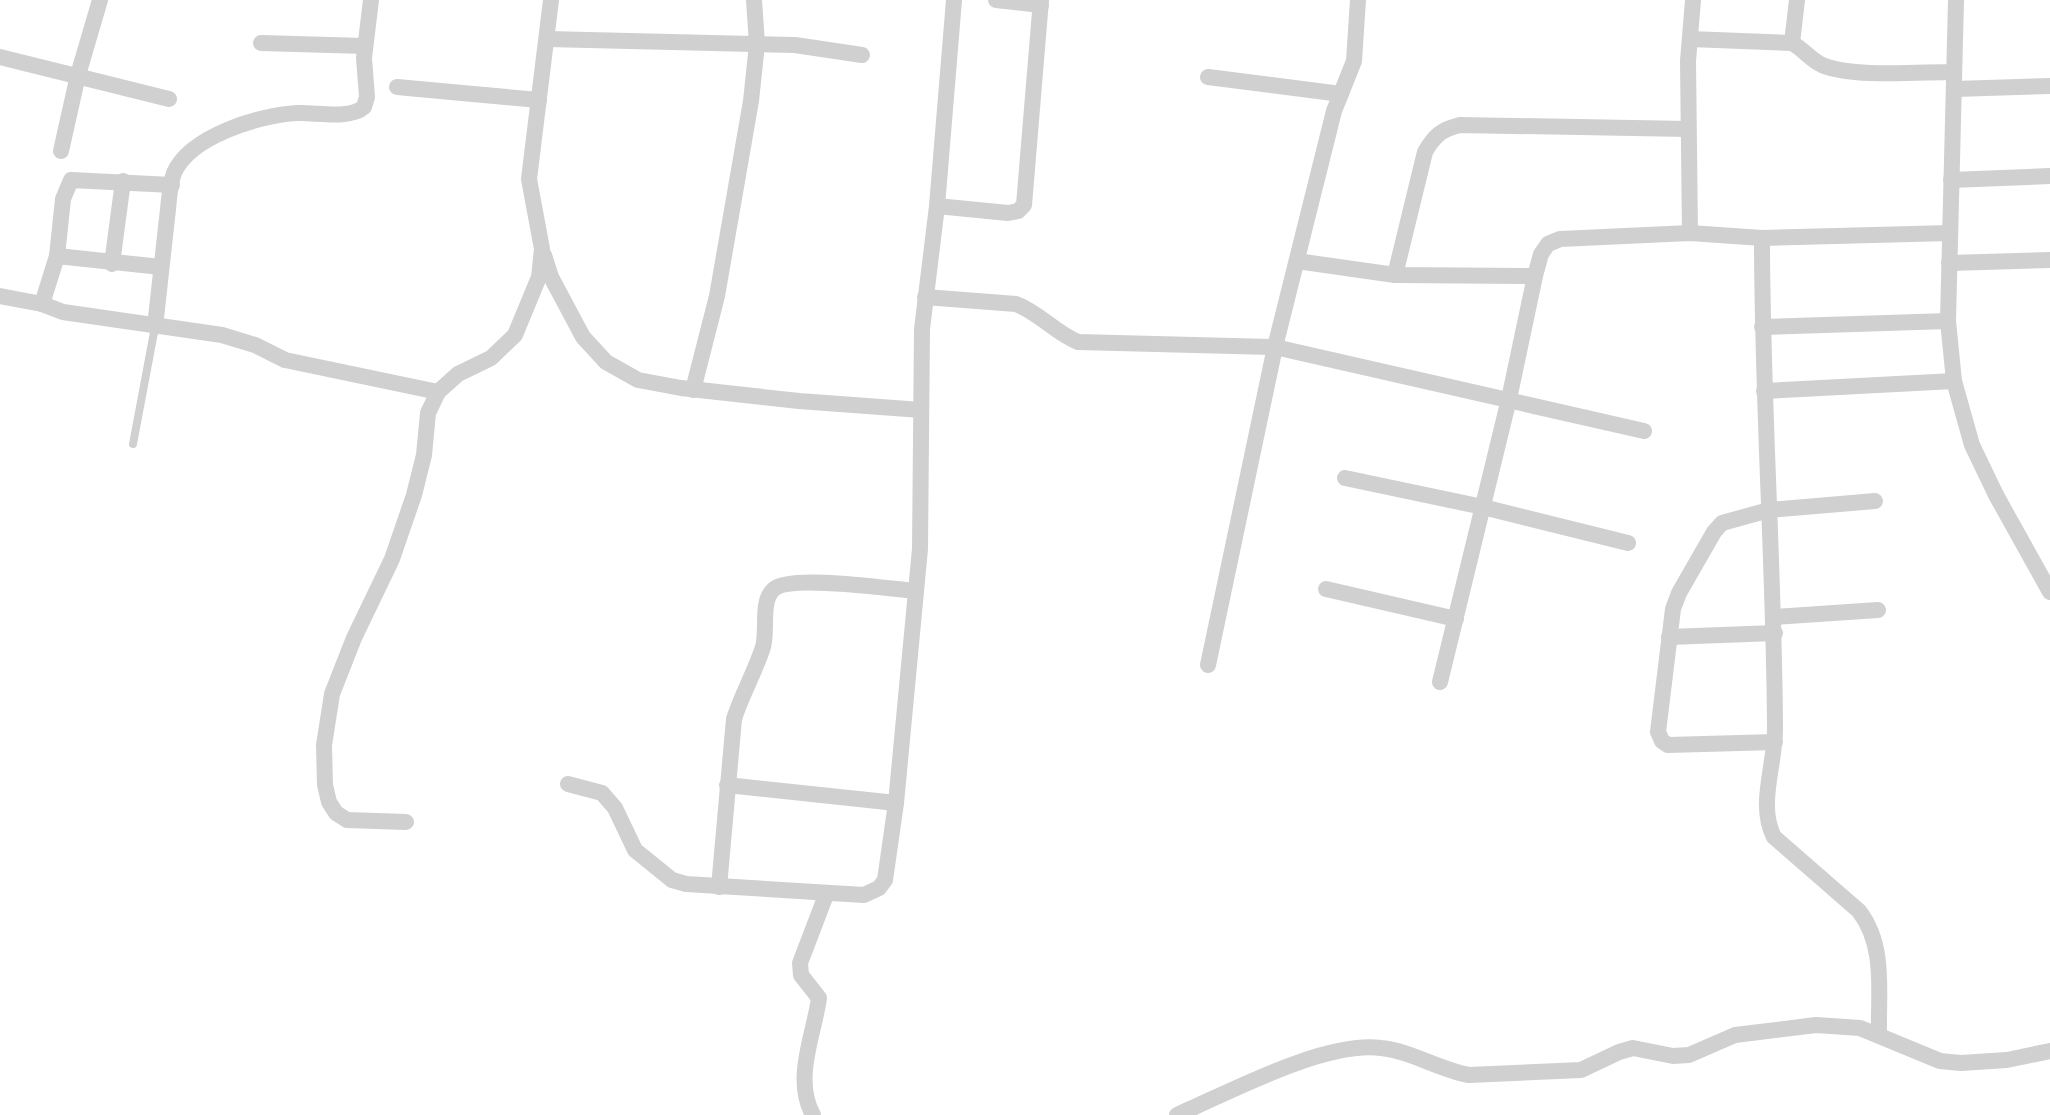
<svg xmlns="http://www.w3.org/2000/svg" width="2050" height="1115" viewBox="0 0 2050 1115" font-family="'Noto Sans',sans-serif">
<rect width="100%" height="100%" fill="#fff"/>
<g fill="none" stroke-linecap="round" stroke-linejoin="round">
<path stroke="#d0d0d0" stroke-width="8" d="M133,444L155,327"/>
<g stroke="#d0d0d0" stroke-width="16">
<path d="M996,0L1041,5"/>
<path d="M1956,0L1948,321L1954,381L1972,445L1996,495L2050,592"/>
<path d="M547,39L795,45L862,55"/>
<path d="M1690,39L1792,43C1803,49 1811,60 1822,65C1853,78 1919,72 1954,72"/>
<path d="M261,43L365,46"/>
<path d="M1792,43L1797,0"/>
<path d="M0,57L169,99"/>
<path d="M1208,77L1341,94"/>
<path d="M397,87L539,100"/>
<path d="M1954,89L2050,86"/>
<path d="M61,151L78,75L100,0"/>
<path d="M1951,180L2050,176"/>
<path d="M937,206L1008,213L1018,211L1024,205L1041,0"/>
<path d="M1690,233L1688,61L1693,0"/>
<path d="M1762,238C1762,401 1774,563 1775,726C1776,764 1757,804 1774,837L1859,911C1886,946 1878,992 1879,1034"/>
<path d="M544,255L551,277L583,337L606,362L638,380L681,388L799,401L921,410"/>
<path d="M57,256L161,267"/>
<path d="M1297,261L1395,275L1535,276"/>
<path d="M1949,263L2050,260"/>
<path d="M112,264L123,181"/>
<path d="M1395,275L1425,152C1434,136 1442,129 1460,125L1688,129"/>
<path d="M0,296L42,304L63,312L222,335L255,345L285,360L438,392"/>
<path d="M925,297L1016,304C1040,313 1055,333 1078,342L1275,347L1644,431"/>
<path d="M42,304L57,256L63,199L71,180L172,185"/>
<path d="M155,327C159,290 163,254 167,218C169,204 169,186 174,173C190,136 260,115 297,113C316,112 349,120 364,107L367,97L364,58L371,0"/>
<path d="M1762,327L1948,321"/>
<path d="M693,390L717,296L751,101L757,44L754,0"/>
<path d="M1764,391L1954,381"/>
<path d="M1345,478L1483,507L1628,543"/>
<path d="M1326,589L1456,619"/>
<path d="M1774,617L1878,610"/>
<path d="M1669,637L1775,633"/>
<path d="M1208,665L1275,347L1334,111L1354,61L1358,0"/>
<path d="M1440,682L1509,399L1535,276L1541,254L1548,244L1560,239L1690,233L1762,238L1950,233"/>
<path d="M1775,742L1668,745L1662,741L1658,732L1673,609L1679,593L1714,532L1722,523L1769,510L1875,501"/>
<path d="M568,784L602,793L615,808L635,850L672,880L686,884L864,895L879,888L885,880L896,803L920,549L922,329L937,206L954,0"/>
<path d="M727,785L896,803"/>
<path d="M406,822L347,820L336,813L329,802L325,785L324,745L332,694L354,638L392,559L414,495L424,455L428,413L438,392L458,374L491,358L515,335L539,277L542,249L529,179L551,0"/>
<path d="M719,887L734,719C742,694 755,672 763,647C768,630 760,601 774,589C791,574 890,589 916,591"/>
<path d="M813,1115C793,1079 814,1035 819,998L801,975L800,963L826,895"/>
<path d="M1177,1115C1230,1092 1324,1041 1381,1048C1412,1051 1439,1070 1469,1075L1581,1070L1619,1052L1633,1048L1673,1056L1689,1055L1735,1035L1816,1025L1860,1028L1940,1061L1961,1063L2007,1060L2050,1051"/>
</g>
</g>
</svg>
